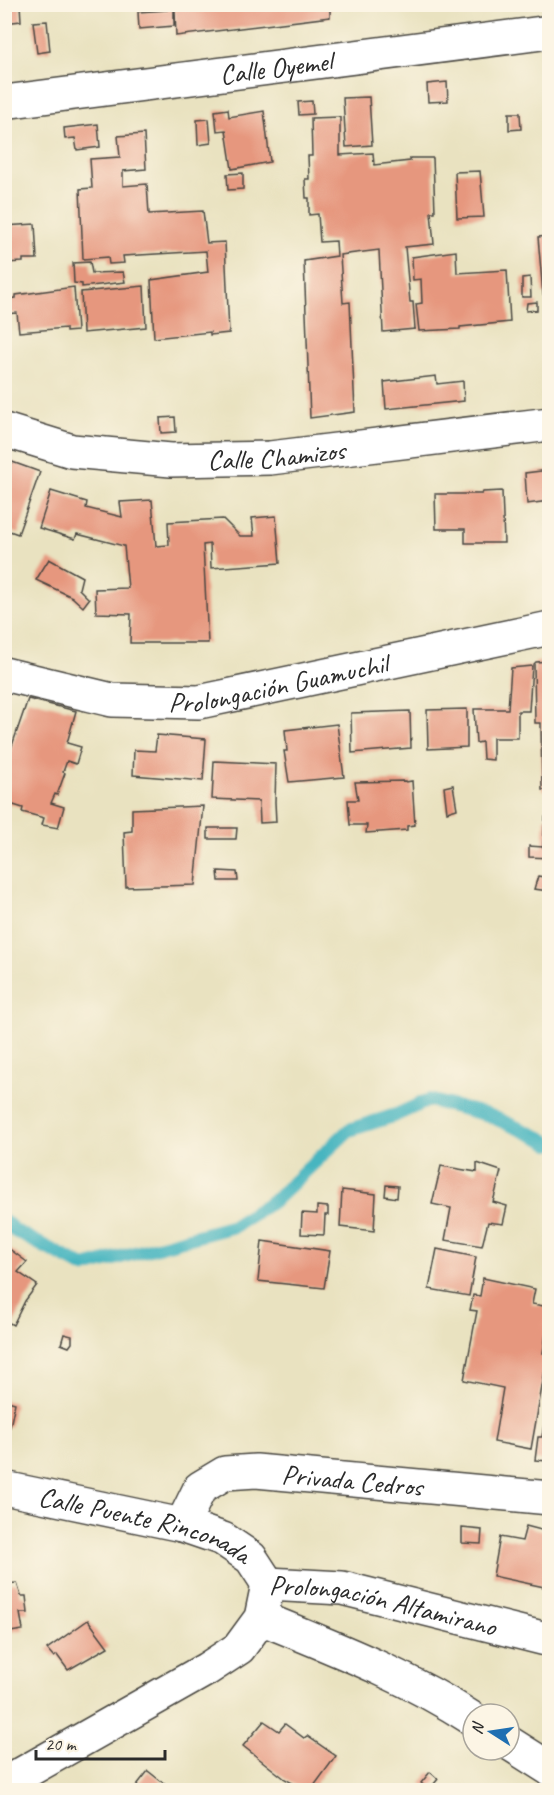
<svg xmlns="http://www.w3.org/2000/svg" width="554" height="1795" viewBox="0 0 554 1795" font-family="Caveat,sans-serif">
<rect width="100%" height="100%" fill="#fcf5e5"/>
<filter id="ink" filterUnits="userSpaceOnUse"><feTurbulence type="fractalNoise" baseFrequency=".0167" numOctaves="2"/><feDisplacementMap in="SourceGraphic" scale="12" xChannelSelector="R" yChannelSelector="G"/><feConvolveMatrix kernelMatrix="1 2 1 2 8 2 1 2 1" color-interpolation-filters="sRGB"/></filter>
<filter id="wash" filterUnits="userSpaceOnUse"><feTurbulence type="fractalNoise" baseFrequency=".008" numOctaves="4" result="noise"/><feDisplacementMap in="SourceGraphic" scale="24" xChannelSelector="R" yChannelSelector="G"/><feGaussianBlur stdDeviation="1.35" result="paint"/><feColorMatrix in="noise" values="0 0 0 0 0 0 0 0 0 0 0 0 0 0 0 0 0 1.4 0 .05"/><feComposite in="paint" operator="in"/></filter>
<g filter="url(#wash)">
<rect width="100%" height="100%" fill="#e9e2c0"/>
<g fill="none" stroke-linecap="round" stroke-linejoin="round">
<path stroke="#47b5c0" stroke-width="14" d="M4,1221L15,1231L84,1267L234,1226L276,1199L349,1130L396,1115L429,1100L488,1115L543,1139L550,1144"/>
</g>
<g id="blocks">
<g fill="#e6977e">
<path d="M4,4H20L21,21L4,23Z"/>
<path d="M166,4H376V6L330,8V17L176,36L175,11H174V26L139,29L138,12L167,10Z"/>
<path d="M47,21L50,51L37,53L33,22Z"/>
<path d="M447,82L448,101L428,102L427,84Z"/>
<path d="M369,97L372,145L346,147L343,98Z"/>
<path d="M312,101L313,114L299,115L298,102Z"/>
<path d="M228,109L229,117L264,111L270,162L232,169L226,130L217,131L215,111Z"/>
<path d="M509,113H520L521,129L509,130Z"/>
<path d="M340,117V155L373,153L374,165L410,161V158H433L435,212H431L434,244L405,247L410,302H413L415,329L383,332L379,250L340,255L343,303L350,302L355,412L310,418L304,261L337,256L336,241L320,242L318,214L309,215V198H306L305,179H309L308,156H312L311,118Z"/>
<path d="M209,119L211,143L198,145L197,120Z"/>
<path d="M98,124L100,147L77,150L75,138L65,139L64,128Z"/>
<path d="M144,134L146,169L123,171V186L147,184L149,214L203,211L207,243L225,242L229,333L210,335V332L154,338L151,280L208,272L206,251L123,256L124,263L109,264L108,257L83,259L80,189L92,188L90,159L120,157L118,136Z"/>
<path d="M480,171L484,217L457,218L455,172Z"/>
<path d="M243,173V189L228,190L227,174Z"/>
<path d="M35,224L37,259H23V262L4,263V226Z"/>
<path d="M549,236V293L543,294L538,237Z"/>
<path d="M456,251L457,273L507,270L510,322L460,327V329L419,331L416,304L422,303L421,279L413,280L412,257Z"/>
<path d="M90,262L92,273L123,272L125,282L82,287V284L74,283L73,263Z"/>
<path d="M530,277L531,297H522V278Z"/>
<path d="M144,286L146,327L83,333L81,292Z"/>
<path d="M74,287L77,331L66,332V328L19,332L17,313L4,314V299L16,298V295Z"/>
<path d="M537,302V310L526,311L527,303Z"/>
<path d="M436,376L437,384L463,381L464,401L386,409L384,382Z"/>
<path d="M175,417L176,432L161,433L160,418Z"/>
<path d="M4,459L40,472L18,534L4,529Z"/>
<path d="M549,470V501L527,504L525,473Z"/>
<path d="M51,491L87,502L86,508L122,517L120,502L152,500L156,546L169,545L168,522L223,519L240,536H254L252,518L276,516L280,563L211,568L210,544L203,545L208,643H130L131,614L96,613L95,589L128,588L124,546L77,534L75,539L39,528Z"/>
<path d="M502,491L504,543H465V529H436L435,494H482L483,492Z"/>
<path d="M49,559L82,577L79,589L89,599L83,607L72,597L36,580Z"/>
<path d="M549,661V790H542L541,723H535L534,664L536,662Z"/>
<path d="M532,666L529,711H518V738H493V760L483,759L482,742L476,743L474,709H508L511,668Z"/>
<path d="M28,699L76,711L67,743L81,747L76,764L67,761L63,772L65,773L57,795L55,794L51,803L64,807L58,828L42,825L44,818L22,812L23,808L4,802V769Z"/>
<path d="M467,709V747L428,749L427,710Z"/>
<path d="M410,711L411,748L352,753L351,713Z"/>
<path d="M337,724L344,777L289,782L284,751H287L285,730Z"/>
<path d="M157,735L206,739L203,781L133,775L134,750L155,751Z"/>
<path d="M214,761L276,764L275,802L276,822L260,823L259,801L212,799Z"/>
<path d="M405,781L406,782L412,781L415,825L407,826V830L366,833L367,825H350L348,800H358L355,782Z"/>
<path d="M453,785L457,809L447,812L444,787Z"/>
<path d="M203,806L195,885L126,887L124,832L132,831V809Z"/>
<path d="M545,817H549V858L529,857V846L543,847Z"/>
<path d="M208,828H237L236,839H208Z"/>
<path d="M218,871L237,872L238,881H219Z"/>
<path d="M538,876L549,878V891L534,889Z"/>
<path d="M477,1163L501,1171L493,1202L507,1206L503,1224L488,1222L482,1246L445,1240L451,1208L432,1204L441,1166L477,1172Z"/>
<path d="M386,1185L398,1186L397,1198L385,1196Z"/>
<path d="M342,1190L376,1194L374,1231L340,1227Z"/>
<path d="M317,1206L328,1207V1215H325L324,1235L301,1234L302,1213L317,1214Z"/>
<path d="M262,1241L330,1251L324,1288L258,1281Z"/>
<path d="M4,1245L27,1262L18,1272L37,1285L25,1301L13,1325L4,1320Z"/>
<path d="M437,1249L476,1257L469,1296L429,1289Z"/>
<path d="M483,1278L535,1289L532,1304L549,1307V1333H546L543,1353H548L531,1449L494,1442L503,1388L464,1380L477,1311L470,1310L473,1295L480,1296Z"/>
<path d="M64,1334L72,1336V1343L69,1347L61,1344Z"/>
<path d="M548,1398H549V1461L535,1460L538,1437H542Z"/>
<path d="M4,1400L15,1403L10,1427L4,1425Z"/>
<path d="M526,1526L549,1532V1588L493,1576L500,1537L522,1541Z"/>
<path d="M462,1528L482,1530L481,1544L462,1543Z"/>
<path d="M17,1583L21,1596H26L28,1613H20L23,1630L4,1633V1584Z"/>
<path d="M88,1620L108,1647L68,1670L57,1655L54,1657L47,1649Z"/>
<path d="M264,1721L279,1731L285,1724L304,1738L307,1736L336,1756L311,1790H304L285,1779L243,1746Z"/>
<path d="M148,1771L172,1790H133Z"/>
<path d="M430,1772L438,1779L429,1790L421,1783Z"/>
</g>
</g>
</g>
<g filter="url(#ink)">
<use href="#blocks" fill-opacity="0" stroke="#484641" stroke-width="1.5"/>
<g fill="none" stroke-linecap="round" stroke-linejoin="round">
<defs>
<g id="minor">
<path id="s1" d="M4,102L550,32"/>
<path id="s2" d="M4,430L72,451L171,460L270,458L550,424"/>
<path id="s3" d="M4,674L112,700L199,702L550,628"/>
<path id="s4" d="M4,1488L182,1525L223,1539L251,1558L268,1584"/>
<path id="s5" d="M182,1525L200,1488L225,1473L256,1471L550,1498"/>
<path id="s6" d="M268,1584L342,1588L550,1640"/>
<path d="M261,1618C334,1648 407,1676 473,1719"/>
<path d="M509,1743L550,1769"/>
<path d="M4,1784L207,1669L239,1648L261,1618L268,1584"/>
</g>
</defs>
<use href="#minor" stroke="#484641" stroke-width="36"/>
<use href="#minor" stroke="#fff" stroke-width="33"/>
</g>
</g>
<g text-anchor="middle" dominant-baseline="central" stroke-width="5" stroke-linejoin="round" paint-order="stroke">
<g font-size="28" fill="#2b2b2b" stroke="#fcf5e5">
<text stroke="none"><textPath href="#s1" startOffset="274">Calle Oyemel</textPath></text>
<text stroke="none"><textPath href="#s2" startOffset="276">Calle Chamizos</textPath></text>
<text stroke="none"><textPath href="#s3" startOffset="279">Prolongación Guamuchil</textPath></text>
<text stroke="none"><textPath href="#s5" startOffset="198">Privada Cedros</textPath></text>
<text stroke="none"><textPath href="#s4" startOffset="146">Calle Puente Rinconada</textPath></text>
<text stroke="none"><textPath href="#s6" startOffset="117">Prolongación Altamirano</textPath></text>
</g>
</g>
<rect width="554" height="1795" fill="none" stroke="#fcf5e5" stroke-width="24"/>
<g transform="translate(491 1732) rotate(282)"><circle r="28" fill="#fcf5e5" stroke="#a8a49b" stroke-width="1.5"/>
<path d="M0-4.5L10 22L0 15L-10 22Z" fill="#1f6fb2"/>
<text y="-9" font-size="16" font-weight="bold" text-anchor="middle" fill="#2b2b2b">N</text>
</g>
<path d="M36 1750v9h129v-9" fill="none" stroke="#2b2b2b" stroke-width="3"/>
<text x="45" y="1750" font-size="18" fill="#2b2b2b" stroke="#fcf5e5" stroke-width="4.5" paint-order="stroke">20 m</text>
</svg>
